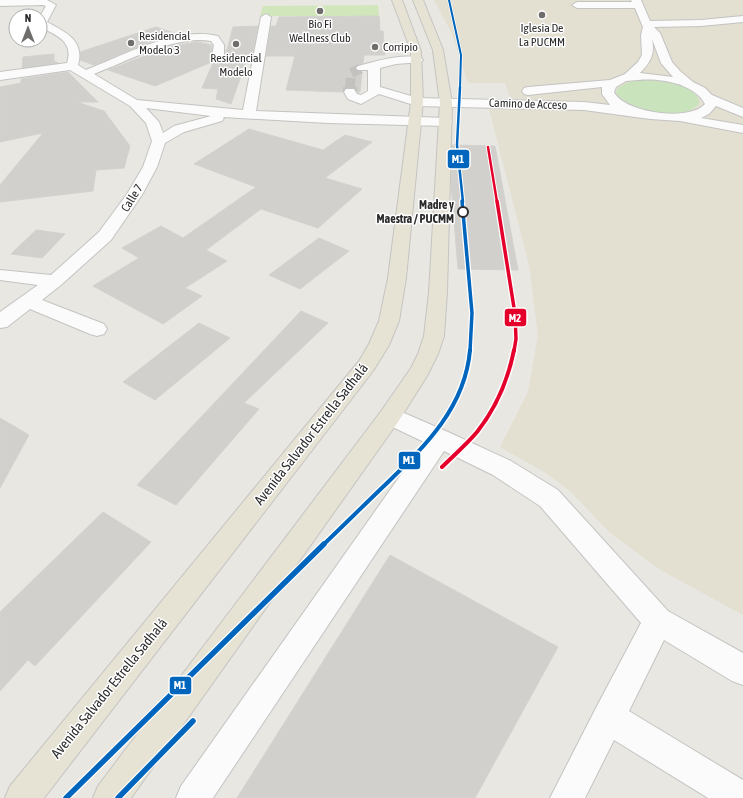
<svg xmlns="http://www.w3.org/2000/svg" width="743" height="798" viewBox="0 0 743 798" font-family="'Asap Condensed',sans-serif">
<rect width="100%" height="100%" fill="#e9e7e2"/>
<path fill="#e3dfd1" d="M434,0H743V615L659,569L609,532L571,492L546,473L500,447L528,392L538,335L529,265L489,109L514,108L505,83H468L452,34Z"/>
<path fill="#c9e3bd" d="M637,80C652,80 698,82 699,103C687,123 628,111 616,93L619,87L629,82Z"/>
<path fill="#d2e6bc" d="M378,5L379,16H260L263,6Z"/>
<g fill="#d2d0cd" stroke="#d4d2ce">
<path d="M379,16L380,31H383L385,55H364L363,63L355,67L357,71L362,72L360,92H357L354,88H346L343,92L286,90L295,56H266L271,26H276L279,17Z"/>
<path d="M258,26L252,56H248L231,104L216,99L218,89L202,88L214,61L155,86L108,70L168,47L197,42L212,45L211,57L219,60L226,56V49L227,50L233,27Z"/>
<path d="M156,27L180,35L150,42L94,65L80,60V52Z"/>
<path d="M54,54V61L58,63L22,68L23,57Z"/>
<path d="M68,72L98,102H77L104,111L130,146L124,168L96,170L93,191L0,202V185L43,133L0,142V87L21,83V79Z"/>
<path d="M249,129L323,150L345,135L372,142L325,178L362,189L318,228L261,209L206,250L227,261L185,288L202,296L163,324L93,286L139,258L122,248L161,226L183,238L256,187L194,164Z"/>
<path d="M452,145L495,146L518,270L458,269L451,184Z"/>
<path d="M36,230L65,234L42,258L11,254Z"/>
<path d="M319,238L349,251L300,289L269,275Z"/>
<path d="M301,311L328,323L244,403L259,409L176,505L137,485Z"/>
<path d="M199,323L230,338L155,400L123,382Z"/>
<path d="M0,418L29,435L0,488Z"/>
<path d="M103,512L151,542L35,666L28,660L0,691V612Z"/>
<path d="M390,555L558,647L475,798H237Z"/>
</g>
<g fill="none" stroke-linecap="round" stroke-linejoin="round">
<path stroke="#c3c2be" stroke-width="10" stroke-dasharray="10 5.5" stroke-linecap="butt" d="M350,88L351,73L362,68"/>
<path stroke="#c3c2be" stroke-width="14" stroke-dasharray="14 7" stroke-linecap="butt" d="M350,92V87"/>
<defs>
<g id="minor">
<path d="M0,0H47L56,5L47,22C65,32 85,40 78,65L86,70C124,55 177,26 218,36L224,45V56L218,59L212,56L214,45L211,41C175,35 128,61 94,74L137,100L243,110L261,17L266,14L271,17L256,111L445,118L450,119L452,122L450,125L445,126L328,123L223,117L224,118L222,121L184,132L165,143L157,167L142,195L111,240L61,285L42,300L104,324L107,329L104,334L97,336L90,334L30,309L7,327L0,328V312L38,285L0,280V270L51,275L99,232L127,194L143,167L152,141L146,123L130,106L70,70L0,80V72L67,63C74,41 56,35 40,27V16L46,6L43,5L0,6ZM146,108L211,116L174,126L163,133L159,122Z"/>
<path d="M631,0H641L650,21L701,20L743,16V22L701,26L654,27L660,33L672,62L680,71L693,82L705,88L712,95L743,108V117L716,106L709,114L701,118L743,125V133L680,121L650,119L584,110L417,106L379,94L361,104L348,99L344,92L346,89H354L357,94L361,95L368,91V70H358L356,68L358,66C377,61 402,53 421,58L423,60L421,62L396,64L380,68V87L418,98L584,102L610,105L602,94V87L528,95L524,94L522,91L524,88L528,87L610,80L625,74L638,62L642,55L641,35L643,27L635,8H577L572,5L577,2H632ZM652,39L661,63L673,77L640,73C651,62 655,54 652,39ZM638,80C659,78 694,83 705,104C690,122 624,113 614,92L616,87L626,81Z"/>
<path d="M390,407L448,432L511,461L558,490L668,611L743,653V685L732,681L664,640L629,711L743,780V798H708L614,740L585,798H550L597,706L641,623L540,506L493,475L444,451L213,798H176L181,786L424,442L382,422L379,416L382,410Z"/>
</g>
<g id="major">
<path d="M392,0H402L421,51L423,102L406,278L399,321L389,345L373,371L44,798H5L10,786L359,361L369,344L379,321L388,278L411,102V51Z"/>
<path d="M413,0H423L443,50L452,103L447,292L444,336L438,354L427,376L398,422L131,798H93L98,786L382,410L411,368L418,354L424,336L429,292L440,103L433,50Z"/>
</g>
</defs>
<use href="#minor" stroke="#c3c3c2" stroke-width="2"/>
<use href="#major" stroke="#c5c4c2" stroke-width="2"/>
<use href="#minor" fill="#fcfbfb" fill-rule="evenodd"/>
<use href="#major" fill="#e6e3d5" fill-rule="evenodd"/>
<defs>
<path id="metro-1-far4" d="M449,0L461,55L460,88"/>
<path id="metro-1-far3" d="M460,87L457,145L463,202"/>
<path id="metro-1-far2" d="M462,201L472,313L470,351"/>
<path id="metro-1-far1" d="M323,545C344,525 365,504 386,484C425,446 465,408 470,350"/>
<g id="metro-1">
<path d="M66,798L324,544"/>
<path d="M118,798L193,721"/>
</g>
<path id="metro-2-far2" d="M488,147L497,202"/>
<path id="metro-2-far1" d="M497,201L515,314L516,339L514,351"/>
<path id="metro-2" d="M442,467C453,456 467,444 477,432C496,408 508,380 514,350"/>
</defs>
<use href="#metro-1-far4" stroke="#fff" stroke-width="3.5"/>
<use href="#metro-1-far3" stroke="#fff" stroke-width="4.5"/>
<use href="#metro-1-far2" stroke="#fff" stroke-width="6"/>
<use href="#metro-1-far1" stroke="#fff" stroke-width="7"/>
<use href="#metro-1" stroke="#fff" stroke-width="8"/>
<use href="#metro-2-far2" stroke="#fff" stroke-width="4.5"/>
<use href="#metro-2-far1" stroke="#fff" stroke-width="6"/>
<use href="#metro-2" stroke="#fff" stroke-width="7"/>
<use href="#metro-1-far4" stroke="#0065bd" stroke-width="2"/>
<use href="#metro-1-far3" stroke="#0065bd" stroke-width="2.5"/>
<use href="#metro-1-far2" stroke="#0065bd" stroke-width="3.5"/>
<use href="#metro-1-far1" stroke="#0065bd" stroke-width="4"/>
<use href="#metro-1" stroke="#0065bd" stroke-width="5.5"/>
<use href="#metro-2-far2" stroke="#e4002b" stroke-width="2.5"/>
<use href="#metro-2-far1" stroke="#e4002b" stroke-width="3.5"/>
<use href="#metro-2" stroke="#e4002b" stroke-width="4"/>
</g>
<g fill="#6e6d6c" stroke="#fff" stroke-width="1.5">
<circle cx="320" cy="11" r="4"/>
<circle cx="542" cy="15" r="4"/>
<circle cx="131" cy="43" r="4"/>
<circle cx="236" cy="44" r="4"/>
<circle cx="375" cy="47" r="4"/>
</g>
<circle fill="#fff" stroke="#2c2c2c" stroke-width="2" cx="463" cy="212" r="5"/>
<g text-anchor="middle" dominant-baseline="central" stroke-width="3" stroke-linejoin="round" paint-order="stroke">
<g font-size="12" fill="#2c2c2c" stroke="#fff">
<text x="320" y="24">Bio Fi<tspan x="320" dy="14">Wellness Club</tspan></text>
<text x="542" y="28">Iglesia De<tspan x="542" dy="14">La PUCMM</tspan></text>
<text x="139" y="36" text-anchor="start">Residencial<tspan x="139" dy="14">Modelo 3</tspan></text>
<text x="383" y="47" text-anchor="start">Corripio</text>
<text x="236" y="58">Residencial<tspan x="236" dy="14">Modelo</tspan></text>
</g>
<g font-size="12" fill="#2c2c2c" stroke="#fff">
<text transform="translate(528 104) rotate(2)">Camino de Acceso</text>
<text transform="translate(132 198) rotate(-58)">Calle 7</text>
</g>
<g font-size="12" font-weight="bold" fill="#2c2c2c" stroke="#fff" text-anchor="end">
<text x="454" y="205">Madre y<tspan x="454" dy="14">Maestra / PUCMM</tspan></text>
</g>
<g font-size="14" fill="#2c2c2c" stroke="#fff">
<text transform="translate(311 434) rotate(-52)">Avenida Salvador Estrella Sadhalá</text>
<text transform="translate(109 688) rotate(-51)">Avenida Salvador Estrella Sadhalá</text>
</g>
</g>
<g stroke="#fff" stroke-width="1.5">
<rect x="447" y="149" width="23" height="20" rx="4" fill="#0065bd"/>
<rect x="504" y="308" width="23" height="19" rx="4" fill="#e4002b"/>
<rect x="398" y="451" width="23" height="19" rx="4" fill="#0065bd"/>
<rect x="169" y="676" width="23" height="19" rx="4" fill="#0065bd"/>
</g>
<g font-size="11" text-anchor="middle" font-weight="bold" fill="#fff">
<text x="458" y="163">M1</text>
<text x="515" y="322">M2</text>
<text x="409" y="464">M1</text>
<text x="180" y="689">M1</text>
</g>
<g transform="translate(28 28)"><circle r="19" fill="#ffffff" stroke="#ababab"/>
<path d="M0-3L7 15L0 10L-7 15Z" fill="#6e6d6c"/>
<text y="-6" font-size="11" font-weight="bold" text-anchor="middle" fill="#2c2c2c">N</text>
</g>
</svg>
